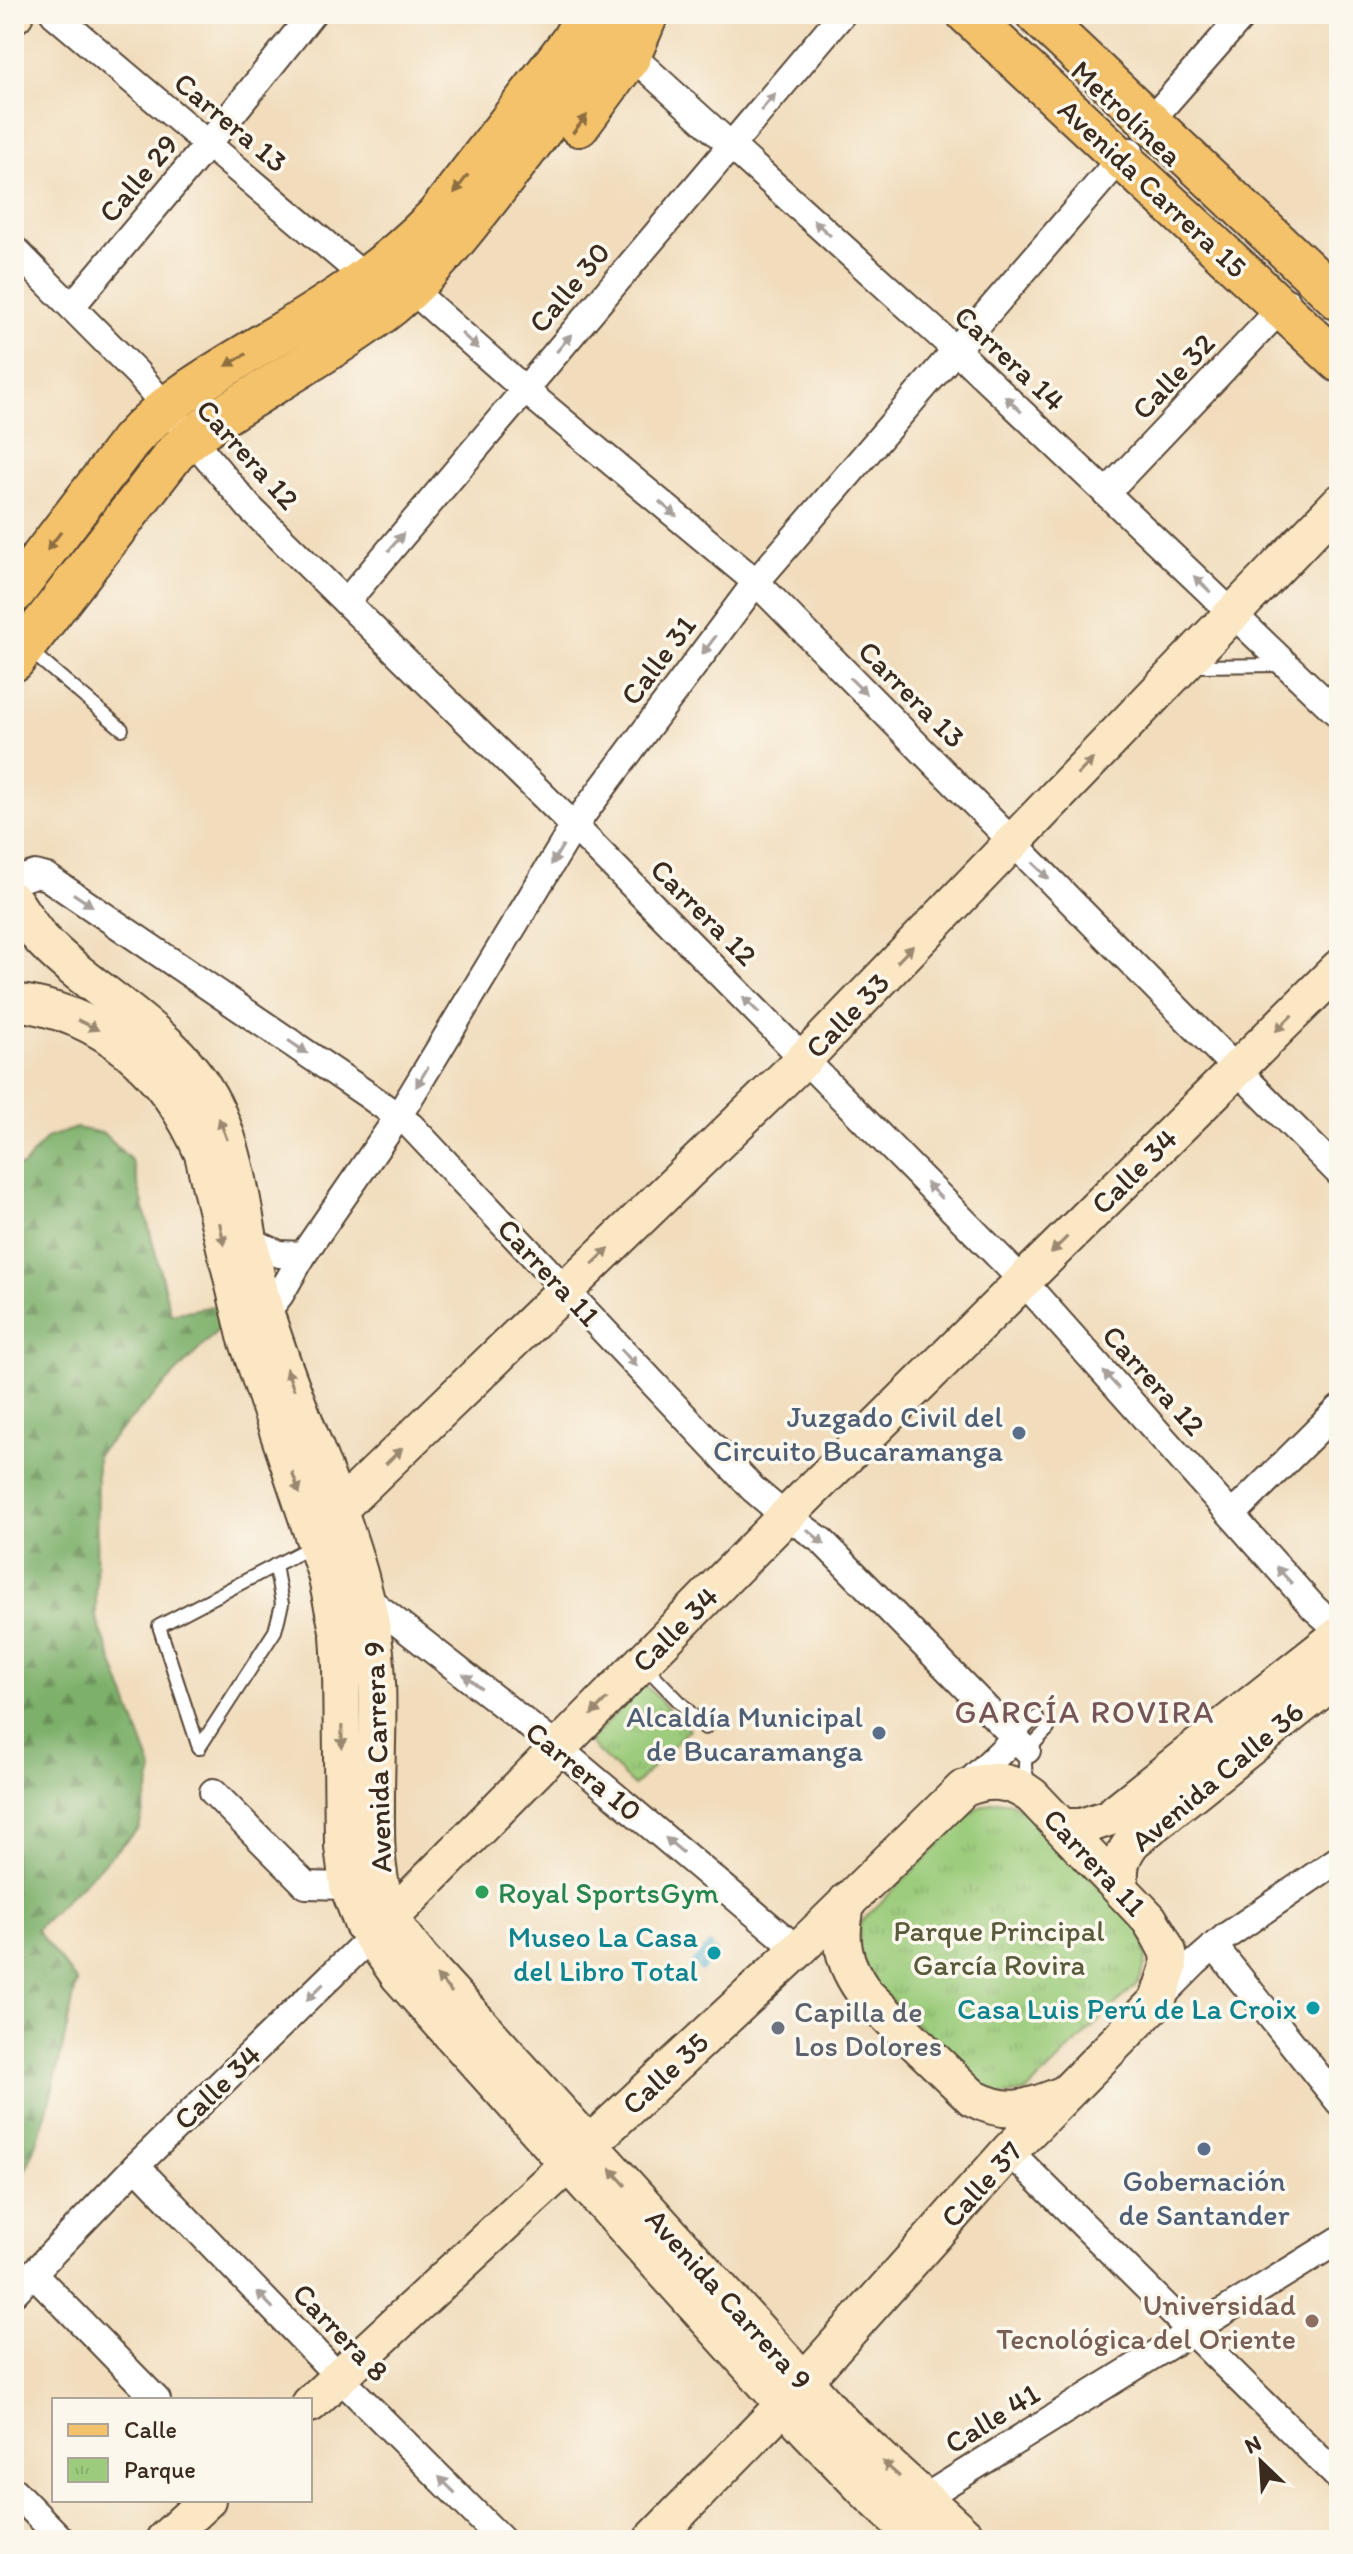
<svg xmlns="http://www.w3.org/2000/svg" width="1353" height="2554" viewBox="0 0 1353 2554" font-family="Itim,sans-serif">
<defs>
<pattern id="forest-firs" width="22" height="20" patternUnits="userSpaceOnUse" patternTransform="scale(2)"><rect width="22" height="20" fill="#7db06b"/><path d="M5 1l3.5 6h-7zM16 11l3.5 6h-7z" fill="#688f57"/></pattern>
<pattern id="park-tufts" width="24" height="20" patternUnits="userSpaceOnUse" patternTransform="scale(2)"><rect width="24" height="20" fill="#9ccc7b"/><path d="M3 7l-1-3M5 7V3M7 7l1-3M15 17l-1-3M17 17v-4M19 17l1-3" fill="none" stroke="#87af6a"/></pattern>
</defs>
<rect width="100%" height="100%" fill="#fbf7ec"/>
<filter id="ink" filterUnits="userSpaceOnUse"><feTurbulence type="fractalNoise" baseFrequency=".0125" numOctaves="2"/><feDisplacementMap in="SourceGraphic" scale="16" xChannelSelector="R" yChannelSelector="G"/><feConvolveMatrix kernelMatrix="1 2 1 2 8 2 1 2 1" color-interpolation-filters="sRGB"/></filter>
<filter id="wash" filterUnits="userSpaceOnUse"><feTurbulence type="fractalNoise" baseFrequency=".006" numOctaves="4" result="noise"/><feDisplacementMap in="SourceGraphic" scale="32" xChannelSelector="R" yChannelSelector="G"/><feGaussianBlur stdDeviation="1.8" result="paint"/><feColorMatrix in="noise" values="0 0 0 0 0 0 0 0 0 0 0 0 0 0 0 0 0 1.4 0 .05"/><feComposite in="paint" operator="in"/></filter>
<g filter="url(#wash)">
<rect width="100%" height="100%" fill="#f1dcbb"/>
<path fill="url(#forest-firs)" stroke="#5c6d44" stroke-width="2" d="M76,1128L103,1133L132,1161L171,1314L218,1305L222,1326L97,1454L96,1617L153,1771L139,1828L36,1929L77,1982C67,2023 42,2163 14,2185V1166H23L46,1138Z"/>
<g fill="url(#park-tufts)" stroke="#6c7b4c" stroke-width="2">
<path d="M644,1684L689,1729L634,1786L588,1742Z"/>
<path d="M996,1801L1012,1803L1030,1814L1139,1929C1148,1951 1149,1961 1138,1983L1026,2092L994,2097L865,1976L858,1958L860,1923L975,1809Z"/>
</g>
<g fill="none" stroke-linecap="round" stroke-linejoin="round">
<g stroke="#51aecf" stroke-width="7">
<path d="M695,1963L710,1947"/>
<path d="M701,1968L715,1953"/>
</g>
</g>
</g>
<g filter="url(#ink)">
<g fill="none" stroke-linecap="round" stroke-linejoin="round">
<defs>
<g id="lane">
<path d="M30,651L122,729"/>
<path d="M1194,666L1284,665"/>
<path d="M644,1665L705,1728"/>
<path d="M1015,1738L1037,1717"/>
<path d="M199,1748L159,1626L312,1546"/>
<path d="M199,1748L275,1631L282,1604L275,1565"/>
<path d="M1031,1786C1017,1759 1029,1748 1048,1729"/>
</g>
<g id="street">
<path d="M54,14L367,279"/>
<path d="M631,55L956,350L1339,715"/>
<path d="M1144,128L1244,14"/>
<path d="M14,249L137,373L249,507L574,826L1023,1281L1314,1608L1339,1630"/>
<path d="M411,289L525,390L756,582L1339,1173"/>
<path d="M72,306L208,144L312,14"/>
<path d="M1106,493L1287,302"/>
<path d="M346,602L842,14"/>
<path d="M14,881L35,874L47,877L365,1093L411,1126L753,1489L772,1505L822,1541L1027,1750"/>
<path d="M249,1240L279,1254L303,1255"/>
<path d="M258,1323L280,1295L303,1255L398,1117L574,826L756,582L1113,167L1130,151"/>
<path d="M1232,1515L1339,1409"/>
<path d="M365,1597L558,1748L798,1950"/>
<path d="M963,1788L1015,1738"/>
<path d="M213,1792L306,1885L348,1886"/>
<path d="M1214,1946L1339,2102"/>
<path d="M1161,1997L1195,1963L1225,1937L1339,1859"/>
<path d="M1009,2151L1339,2478"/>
<path d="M136,2166L339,2377L502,2540"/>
<path d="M33,2273L157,2400"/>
<path d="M14,2293L136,2166L371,1937"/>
<path d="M14,2491L62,2540"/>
<path d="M924,2498L1339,2240"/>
</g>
<g id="secondary">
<path d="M14,15L15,14"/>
<path d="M14,901C23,914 31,928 42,940C98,998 183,1035 217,1112C245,1175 245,1246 265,1311C296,1415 349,1512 370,1619C382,1678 376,1741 376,1800C376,1840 374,1881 392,1919C399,1933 410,1945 420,1958L844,2425L970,2540"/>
<path d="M14,1002C105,1013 168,1072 203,1154L246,1336L326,1574L339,1635L341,1667L343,1846L348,1886L362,1923L399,1976L807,2430L868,2493L919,2540"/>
<path d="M338,1510L804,1059L1339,503"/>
<path d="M1062,1827H1081L1108,1818L1339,1635"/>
<path d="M1121,1889C1118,1869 1120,1857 1133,1841L1339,1676"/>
<path d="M847,1901C838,1940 842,1963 866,1995L973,2098C1008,2116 1027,2109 1062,2095"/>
<path d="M378,1931L787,1515L1339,968"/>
<path d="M310,2404L798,1950L963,1789C988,1778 1010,1779 1032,1796L1149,1919L1159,1935L1168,1952L1169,1966L1158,2000L1009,2151L771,2418L652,2540"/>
<path d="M164,2540L207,2500"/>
</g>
<g id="primary">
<path d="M967,14L1339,362"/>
<path d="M1036,14L1339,300"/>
<path d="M579,126L630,57L648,14"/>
<path d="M14,593L130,441C169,397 219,371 269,340C333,302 385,269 437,215L571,41L586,14"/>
<path d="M14,661L175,453C201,427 232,410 264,390C302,367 340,344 377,317C429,279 468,225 508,174C548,122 589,72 619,14"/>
</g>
</defs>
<use href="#lane" stroke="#564536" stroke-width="16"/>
<use href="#street" stroke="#564536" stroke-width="30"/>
<use href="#secondary" stroke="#564536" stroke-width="40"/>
<use href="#primary" stroke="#564536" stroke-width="44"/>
<use href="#lane" stroke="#fff" stroke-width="12"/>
<use href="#street" stroke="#fff" stroke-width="26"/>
<use href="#secondary" stroke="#fbe7c3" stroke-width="36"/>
<use href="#primary" stroke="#f4c26a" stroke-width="40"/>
</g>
<defs><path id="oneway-solid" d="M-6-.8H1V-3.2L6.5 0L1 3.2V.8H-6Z" transform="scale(2)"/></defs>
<g fill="#a79f9a">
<use href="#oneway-solid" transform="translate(768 102) rotate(-50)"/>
<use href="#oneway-solid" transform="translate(822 228) rotate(-138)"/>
<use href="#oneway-solid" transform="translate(470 341) rotate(42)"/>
<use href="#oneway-solid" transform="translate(564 343) rotate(-50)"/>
<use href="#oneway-solid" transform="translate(1013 404) rotate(-136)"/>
<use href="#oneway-solid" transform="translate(668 509) rotate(40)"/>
<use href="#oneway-solid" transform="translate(396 542) rotate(-50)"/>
<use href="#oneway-solid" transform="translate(1202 584) rotate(-136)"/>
<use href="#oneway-solid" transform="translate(709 645) rotate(127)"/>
<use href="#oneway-solid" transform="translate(858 686) rotate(45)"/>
<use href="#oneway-solid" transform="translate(557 855) rotate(121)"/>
<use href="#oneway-solid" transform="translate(1041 871) rotate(45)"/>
<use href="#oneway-solid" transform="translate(83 900) rotate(33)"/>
<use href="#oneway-solid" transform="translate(751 1005) rotate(-135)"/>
<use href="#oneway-solid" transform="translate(298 1047) rotate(34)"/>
<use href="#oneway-solid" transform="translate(422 1077) rotate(121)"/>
<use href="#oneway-solid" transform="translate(934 1191) rotate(-135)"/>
<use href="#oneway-solid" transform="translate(629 1358) rotate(47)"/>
<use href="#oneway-solid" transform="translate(1111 1380) rotate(-132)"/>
<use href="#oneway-solid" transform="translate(816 1537) rotate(41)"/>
<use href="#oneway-solid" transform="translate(1284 1575) rotate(-132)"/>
<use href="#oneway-solid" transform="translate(472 1681) rotate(-142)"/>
<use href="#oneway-solid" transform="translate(674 1845) rotate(-140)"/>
<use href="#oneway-solid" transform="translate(315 1992) rotate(136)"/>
<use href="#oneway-solid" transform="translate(265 2300) rotate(-134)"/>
<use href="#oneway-solid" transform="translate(447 2485) rotate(-135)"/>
</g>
<g fill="#8e6e40">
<use href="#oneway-solid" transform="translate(580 124) rotate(-52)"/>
<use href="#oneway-solid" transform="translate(461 184) rotate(127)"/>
<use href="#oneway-solid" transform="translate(236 360) rotate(149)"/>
<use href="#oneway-solid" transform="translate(54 541) rotate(127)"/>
</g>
<g fill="#9b8870">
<use href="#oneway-solid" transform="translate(1085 767) rotate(-46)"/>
<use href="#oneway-solid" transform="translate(905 954) rotate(-46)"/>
<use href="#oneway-solid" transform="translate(1284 1023) rotate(135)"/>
<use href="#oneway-solid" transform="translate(88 1025) rotate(26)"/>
<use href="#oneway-solid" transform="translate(223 1129) rotate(-111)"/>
<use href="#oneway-solid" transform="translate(222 1234) rotate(78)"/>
<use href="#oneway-solid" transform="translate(1059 1245) rotate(135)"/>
<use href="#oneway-solid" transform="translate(601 1256) rotate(-44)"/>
<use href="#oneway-solid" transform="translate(290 1379) rotate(-110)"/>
<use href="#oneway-solid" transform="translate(394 1456) rotate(-44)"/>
<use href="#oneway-solid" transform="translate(296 1483) rotate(71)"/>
<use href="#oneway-solid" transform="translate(599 1707) rotate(134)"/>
<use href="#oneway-solid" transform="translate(342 1737) rotate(89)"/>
<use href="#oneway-solid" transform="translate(444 1984) rotate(-132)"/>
<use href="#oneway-solid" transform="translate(618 2177) rotate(-132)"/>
<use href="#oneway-solid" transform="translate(891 2469) rotate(-138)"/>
</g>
</g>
<g fill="#5c6f8a" stroke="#fbf7ec" stroke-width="3">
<circle cx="1019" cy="1433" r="8"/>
<circle cx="879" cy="1733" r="8"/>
<circle cx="1204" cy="2149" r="8"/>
</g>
<circle fill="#2e9e5b" stroke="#fbf7ec" stroke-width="3" cx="482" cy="1892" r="8"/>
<g fill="#0f9aa8" stroke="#fbf7ec" stroke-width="3">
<circle cx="714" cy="1953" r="8"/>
<circle cx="1313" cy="2008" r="8"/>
</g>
<circle fill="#6b7280" stroke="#fbf7ec" stroke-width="3" cx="778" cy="2028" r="8"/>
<circle fill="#8d6e63" stroke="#fbf7ec" stroke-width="3" cx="1312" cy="2321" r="8"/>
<g text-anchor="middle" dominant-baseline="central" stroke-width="7" stroke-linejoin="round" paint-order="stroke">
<g font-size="30" fill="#3b2a1e" stroke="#fbf7ec">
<text transform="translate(1127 113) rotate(43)">Metrolínea</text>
<text transform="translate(231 122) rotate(40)">Carrera 13</text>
<text transform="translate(138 178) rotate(-50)">Calle 29</text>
<text transform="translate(1153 188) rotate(43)">Avenida Carrera 15</text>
<text transform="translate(569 287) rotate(-50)">Calle 30</text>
<text transform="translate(1010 358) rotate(43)">Carrera 14</text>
<text transform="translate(1173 376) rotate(-47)">Calle 32</text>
<text transform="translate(248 454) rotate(48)">Carrera 12</text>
<text transform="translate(658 660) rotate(-53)">Calle 31</text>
<text transform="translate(912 694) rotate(45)">Carrera 13</text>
<text transform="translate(704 912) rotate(45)">Carrera 12</text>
<text transform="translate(847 1015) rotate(-46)">Calle 33</text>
<text transform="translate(1134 1171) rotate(-45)">Calle 34</text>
<text transform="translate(549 1272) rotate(47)">Carrera 11</text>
<text transform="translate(1154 1380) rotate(48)">Carrera 12</text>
<text transform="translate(675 1629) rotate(-45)">Calle 34</text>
<text transform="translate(377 1757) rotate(-92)">Avenida Carrera 9</text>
<text transform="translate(584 1771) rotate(39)">Carrera 10</text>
<text transform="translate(1217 1776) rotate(-40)">Avenida Calle 36</text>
<text transform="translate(1095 1862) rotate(47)">Carrera 11</text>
<text transform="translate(665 2073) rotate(-43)">Calle 35</text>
<text transform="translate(217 2087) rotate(-44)">Calle 34</text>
<text transform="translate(981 2184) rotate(-48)">Calle 37</text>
<text transform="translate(729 2299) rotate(48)">Avenida Carrera 9</text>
<text transform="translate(341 2332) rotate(46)">Carrera 8</text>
<text transform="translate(992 2418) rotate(-32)">Calle 41</text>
</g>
<g font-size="30" fill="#4e5e75" stroke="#fbf7ec" text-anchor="end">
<text x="1003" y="1416">Juzgado Civil del<tspan x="1003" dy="34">Circuito Bucaramanga</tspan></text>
<text x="863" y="1716">Alcaldía Municipal<tspan x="863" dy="34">de Bucaramanga</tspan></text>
<text x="1204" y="2180" text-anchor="middle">Gobernación<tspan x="1204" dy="34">de Santander</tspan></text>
</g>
<g font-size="30" fill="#27864d" stroke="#fbf7ec" text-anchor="start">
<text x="498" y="1892">Royal SportsGym</text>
</g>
<g font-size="30" fill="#585b3a" stroke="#fbf7ec">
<text x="999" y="1930">Parque Principal<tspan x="999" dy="34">García Rovira</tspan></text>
</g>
<g font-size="30" fill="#0d838f" stroke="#fbf7ec" text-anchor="end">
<text x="698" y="1936">Museo La Casa<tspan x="698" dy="34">del Libro Total</tspan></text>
<text x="1297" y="2008">Casa Luis Perú de La Croix</text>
</g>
<g font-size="30" fill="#5b616d" stroke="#fbf7ec" text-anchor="start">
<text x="794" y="2011">Capilla de<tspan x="794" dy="34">Los Dolores</tspan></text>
</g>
<g font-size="30" fill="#785e54" stroke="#fbf7ec" text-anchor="end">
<text x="1296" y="2304">Universidad<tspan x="1296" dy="34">Tecnológica del Oriente</tspan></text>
</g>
<g font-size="32" letter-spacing="2" fill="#755557" stroke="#fbf7ec">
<text x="1085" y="1712">GARCÍA ROVIRA</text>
</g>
</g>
<rect width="1353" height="2554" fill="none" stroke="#fbf7ec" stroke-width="48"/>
<rect x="52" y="2398" width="260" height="104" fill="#fbf7ec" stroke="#aea59a" stroke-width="2"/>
<rect x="68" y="2424" width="40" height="12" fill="#f4c26a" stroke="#aea59a" stroke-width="2"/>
<text x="124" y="2438" font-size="24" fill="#3b2a1e">Calle</text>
<rect x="68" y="2458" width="40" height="24" fill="url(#park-tufts)" stroke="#aea59a" stroke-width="2"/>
<text x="124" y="2478" font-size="24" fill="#3b2a1e">Parque</text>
<g transform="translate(1261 2462) rotate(335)" stroke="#fbf7ec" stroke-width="6" paint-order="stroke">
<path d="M0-6L14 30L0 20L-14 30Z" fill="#3b2a1e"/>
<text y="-12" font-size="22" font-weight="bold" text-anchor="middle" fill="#3b2a1e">N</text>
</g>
</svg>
